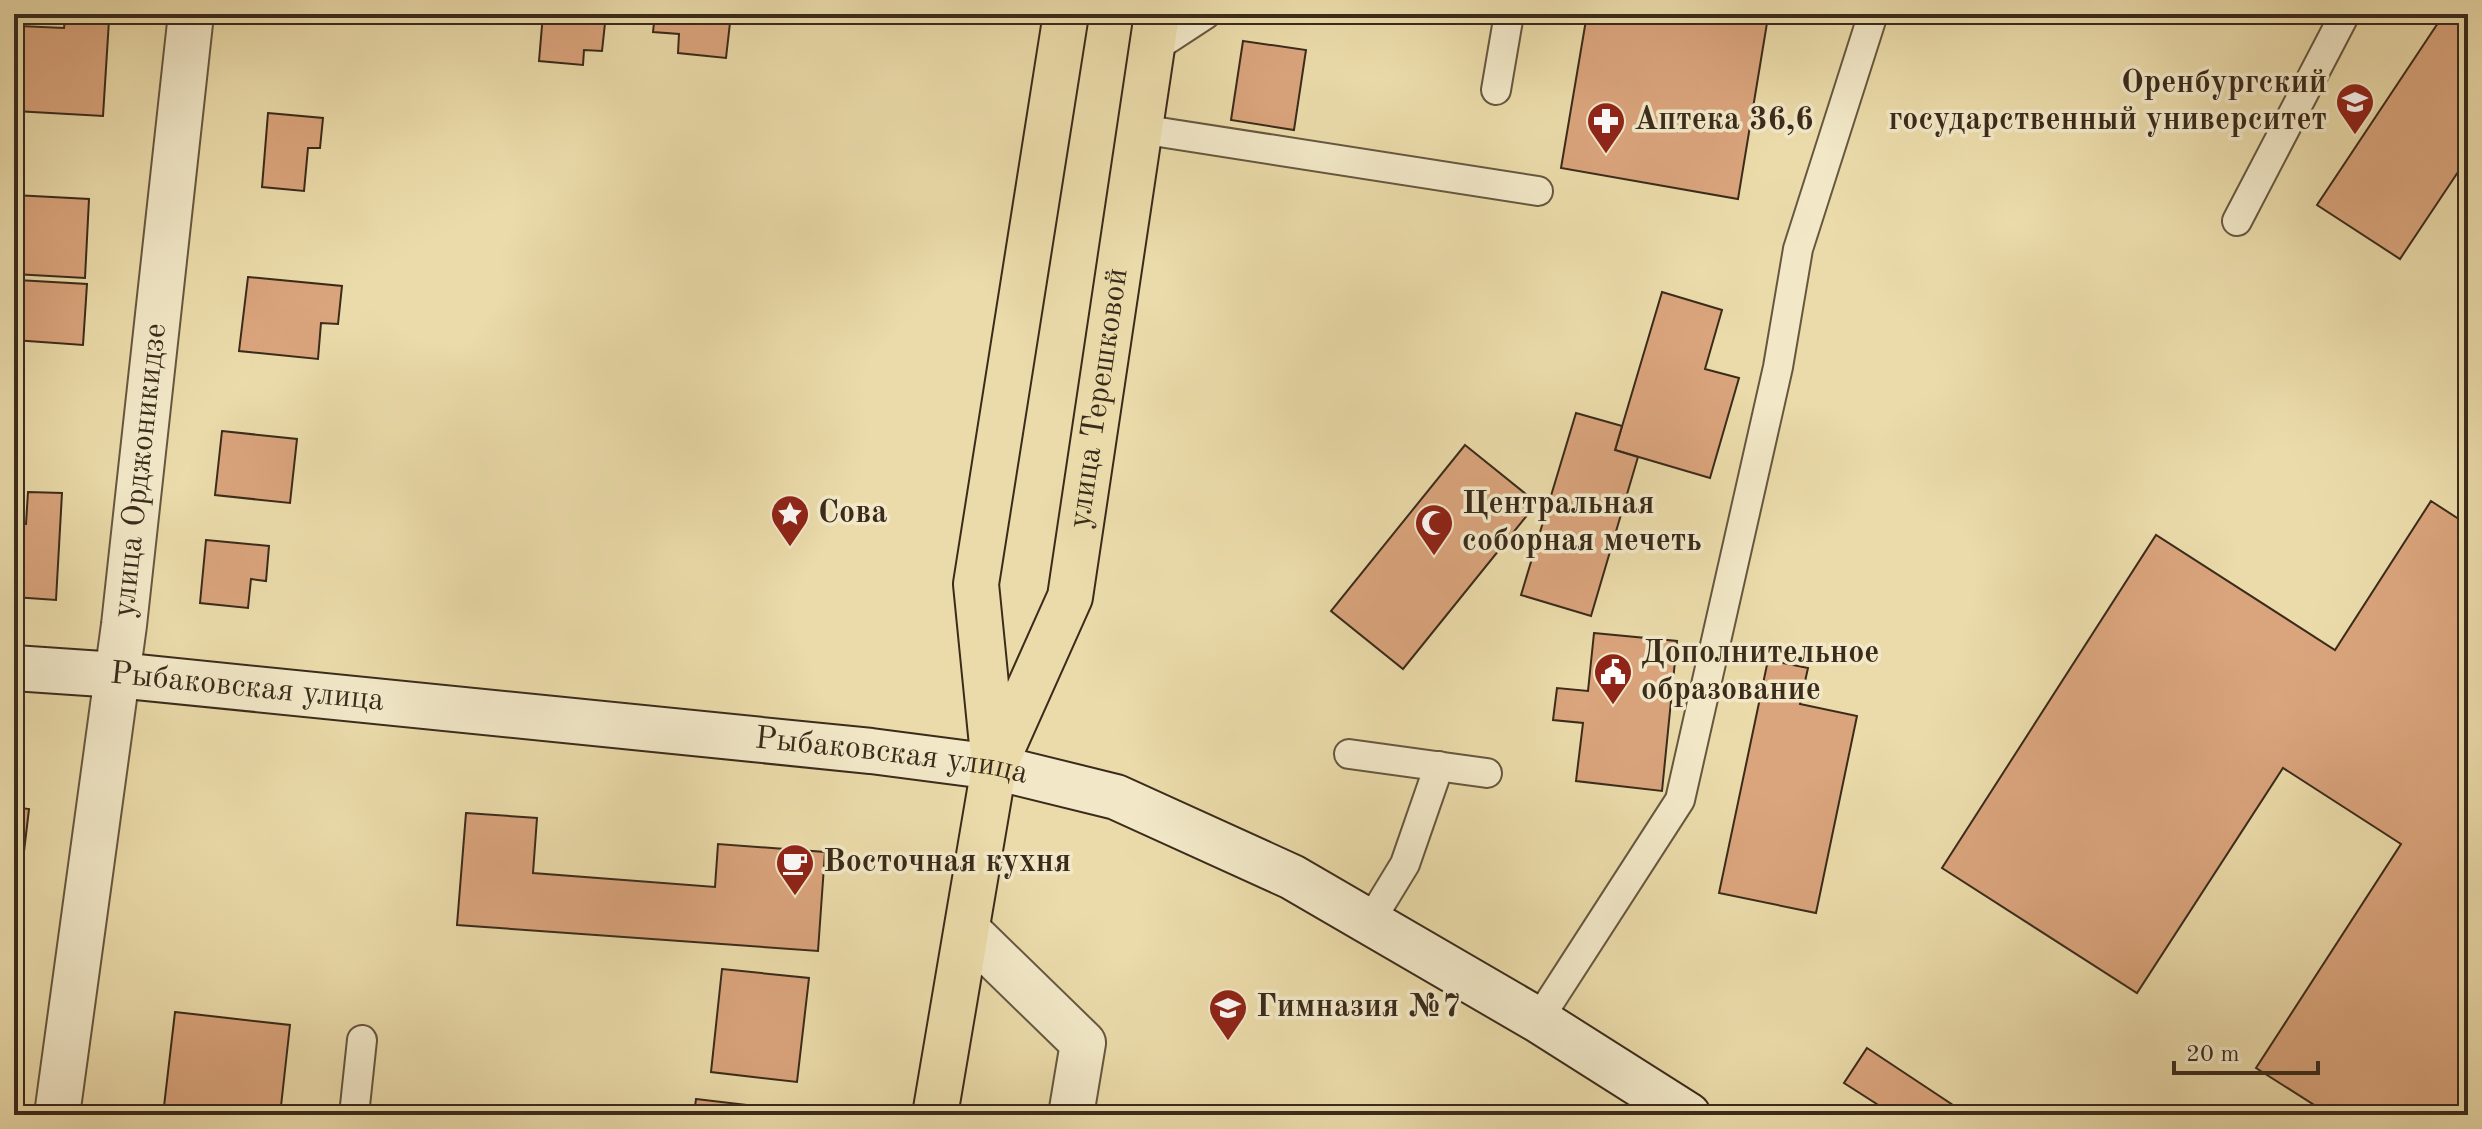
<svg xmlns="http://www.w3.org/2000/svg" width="2482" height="1129" viewBox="0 0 2482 1129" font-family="'Old Standard TT',serif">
<rect width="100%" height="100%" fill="#ebdbaa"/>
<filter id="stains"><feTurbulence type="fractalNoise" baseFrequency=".0025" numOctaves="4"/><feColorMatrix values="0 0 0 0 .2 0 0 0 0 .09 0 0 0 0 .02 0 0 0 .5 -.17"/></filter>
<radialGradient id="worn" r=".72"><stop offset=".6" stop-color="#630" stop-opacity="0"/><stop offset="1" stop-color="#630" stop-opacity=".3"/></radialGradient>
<g fill="#daa47c" stroke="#3a2b1b" stroke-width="2">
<path d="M543,14H606L602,51L584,50L583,65L539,61Z"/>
<path d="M655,14H731L726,58L678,53L679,34L653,32Z"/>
<path d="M1587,14H1719L1767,23L1738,199L1561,168Z"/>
<path d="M2444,14H2468V157L2400,259L2317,205Z"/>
<path d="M65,18L109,20L103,116L15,111L20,26L64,28Z"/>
<path d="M1243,41L1306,50L1294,130L1231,120Z"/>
<path d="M268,113L323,118L320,148H308L304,191L262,187Z"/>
<path d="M14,195L89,199L85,278L14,274Z"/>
<path d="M248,277L342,286L338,324L321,323L318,359L239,351Z"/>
<path d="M17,280L87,284L83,345L14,340Z"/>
<path d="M1662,292L1722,310L1705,369L1739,378L1710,478L1615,450Z"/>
<path d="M1576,413L1622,426L1615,450L1638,457L1591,616L1521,595Z"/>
<path d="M222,431L297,439L290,503L215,495Z"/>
<path d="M1465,445L1537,503L1403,669L1331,611Z"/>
<path d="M28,492L62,493L56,600L14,597V523L26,524Z"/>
<path d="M2431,501L2468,525V1115H2330L2256,1068L2401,844L2283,768L2137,993L1942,868L2156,535L2335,650Z"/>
<path d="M206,540L269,546L266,581L251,579L248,608L200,603Z"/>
<path d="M1594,633L1677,641L1662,791L1576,781L1583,723L1553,720L1557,688L1588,691Z"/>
<path d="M1768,660L1808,668L1800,704L1857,716L1816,913L1719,893Z"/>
<path d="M14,807L29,809L17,911L14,910Z"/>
<path d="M466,813L537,818L533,873L715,887L718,844L825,852L818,951L457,925Z"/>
<path d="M722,969L809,978L797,1082L711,1072Z"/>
<path d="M175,1012L290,1025L280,1115H163Z"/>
<path d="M1867,1048L1968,1115H1894L1844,1083Z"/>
<path d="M696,1099L789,1110L788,1115H694Z"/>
</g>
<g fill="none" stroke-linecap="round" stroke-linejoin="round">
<defs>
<g id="service">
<path d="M1151,50L1206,14"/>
<path d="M1496,90L1509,14"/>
<path d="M1140,129L1538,191"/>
<path d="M2237,221L2345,14"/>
<path d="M1349,754L1487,773"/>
<path d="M1369,923L1405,864L1439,766"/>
<path d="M1538,1020L1680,800L1778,367L1798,249L1873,14"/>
<path d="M354,1115L362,1040"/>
</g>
<g id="minor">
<path d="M967,930L1083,1043L1071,1115"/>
<path id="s1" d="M57,1115L124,625L191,14"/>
</g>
<g id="secondary">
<path id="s2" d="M14,668L117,675L871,751L994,767L1116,797L1292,877L1538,1020L1688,1115"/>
</g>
<g id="primary">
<path d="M994,765L976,584L1066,14"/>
<path id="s3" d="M935,1115L994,767L1070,597L1157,14"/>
</g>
</defs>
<use href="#service" stroke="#66573f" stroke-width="32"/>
<use href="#minor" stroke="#66573f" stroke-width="48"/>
<use href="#secondary" stroke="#3a2b1b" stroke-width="48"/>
<use href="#primary" stroke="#3a2b1b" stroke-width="48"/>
<use href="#service" stroke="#f2e8c8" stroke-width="28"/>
<use href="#minor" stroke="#f2e8c8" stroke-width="44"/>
<use href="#secondary" stroke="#f2e8c8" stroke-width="44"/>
<use href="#primary" stroke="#ebdbaa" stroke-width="44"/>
</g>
<defs>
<symbol id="university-pin" viewBox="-11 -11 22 30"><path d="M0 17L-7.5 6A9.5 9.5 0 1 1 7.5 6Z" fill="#8f2418" stroke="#f2e8c8"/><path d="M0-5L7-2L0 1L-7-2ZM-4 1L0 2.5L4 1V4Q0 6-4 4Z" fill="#fff"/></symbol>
<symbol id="pharmacy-pin" viewBox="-11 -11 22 30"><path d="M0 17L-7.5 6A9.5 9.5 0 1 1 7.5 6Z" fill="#8f2418" stroke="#f2e8c8"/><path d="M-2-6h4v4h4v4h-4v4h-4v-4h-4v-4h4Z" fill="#fff"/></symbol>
<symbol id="sight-pin" viewBox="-11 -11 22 30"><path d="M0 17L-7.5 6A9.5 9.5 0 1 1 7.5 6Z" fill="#8f2418" stroke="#f2e8c8"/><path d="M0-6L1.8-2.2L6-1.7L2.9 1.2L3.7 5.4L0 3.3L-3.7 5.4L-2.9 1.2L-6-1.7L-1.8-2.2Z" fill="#fff"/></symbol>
<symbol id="mosque-pin" viewBox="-11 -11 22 30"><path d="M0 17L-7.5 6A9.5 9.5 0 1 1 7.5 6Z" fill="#8f2418" stroke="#f2e8c8"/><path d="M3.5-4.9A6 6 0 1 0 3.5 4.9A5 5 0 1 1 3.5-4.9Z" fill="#fff"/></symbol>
<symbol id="civic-pin" viewBox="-11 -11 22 30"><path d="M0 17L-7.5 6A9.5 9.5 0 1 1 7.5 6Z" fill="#8f2418" stroke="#f2e8c8"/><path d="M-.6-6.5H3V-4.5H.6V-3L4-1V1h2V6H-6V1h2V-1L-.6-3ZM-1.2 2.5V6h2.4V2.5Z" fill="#fff"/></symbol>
<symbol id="cafe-pin" viewBox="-11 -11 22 30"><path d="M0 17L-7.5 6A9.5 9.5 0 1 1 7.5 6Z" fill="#8f2418" stroke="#f2e8c8"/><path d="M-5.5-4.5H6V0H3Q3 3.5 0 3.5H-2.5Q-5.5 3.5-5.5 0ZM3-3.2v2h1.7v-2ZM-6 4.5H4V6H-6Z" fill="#fff"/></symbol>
<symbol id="school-pin" viewBox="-11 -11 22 30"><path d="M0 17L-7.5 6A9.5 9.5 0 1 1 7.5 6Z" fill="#8f2418" stroke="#f2e8c8"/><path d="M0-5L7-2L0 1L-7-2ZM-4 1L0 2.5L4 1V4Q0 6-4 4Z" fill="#fff"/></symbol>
</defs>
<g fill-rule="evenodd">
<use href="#university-pin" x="2333" y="80" width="44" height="60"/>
<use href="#pharmacy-pin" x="1584" y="99" width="44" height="60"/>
<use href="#sight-pin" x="768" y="492" width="44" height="60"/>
<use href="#mosque-pin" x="1412" y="501" width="44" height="60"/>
<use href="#civic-pin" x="1591" y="650" width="44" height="60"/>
<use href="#cafe-pin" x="773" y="841" width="44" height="60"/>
<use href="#school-pin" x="1206" y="986" width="44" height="60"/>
</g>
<g text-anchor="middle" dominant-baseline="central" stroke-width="7" stroke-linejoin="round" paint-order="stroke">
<g font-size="32" font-weight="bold" fill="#3a2b1b" stroke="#f2e8c8" text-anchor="start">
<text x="2327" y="84" text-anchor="end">Оренбургский<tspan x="2327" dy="37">государственный университет</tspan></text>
<text x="1634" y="121">Аптека 36,6</text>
<text x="1462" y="505">Центральная<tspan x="1462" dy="37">соборная мечеть</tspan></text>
<text x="818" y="514">Сова</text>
<text x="1641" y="654">Дополнительное<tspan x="1641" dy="37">образование</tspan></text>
<text x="823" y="863">Восточная кухня</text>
<text x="1256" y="1008">Гимназия №7</text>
</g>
<g font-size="32" fill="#3a2b1b" stroke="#f2e8c8">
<text stroke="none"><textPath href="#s3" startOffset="740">улица Терешковой</textPath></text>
<text stroke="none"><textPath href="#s1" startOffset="650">улица Орджоникидзе</textPath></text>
<text stroke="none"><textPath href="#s2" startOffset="234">Рыбаковская улица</textPath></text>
<text stroke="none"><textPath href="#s2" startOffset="882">Рыбаковская улица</textPath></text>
</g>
</g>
<rect width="2482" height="1129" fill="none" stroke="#ebdbaa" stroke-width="48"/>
<rect x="16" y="16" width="2450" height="1097" fill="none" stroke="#3a2b1b" stroke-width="4"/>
<rect x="24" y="24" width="2434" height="1081" fill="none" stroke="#3a2b1b" stroke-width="2"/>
<path d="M2174 1061v12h144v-12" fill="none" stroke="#3a2b1b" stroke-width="4"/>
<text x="2186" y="1061" font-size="24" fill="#3a2b1b" stroke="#f2e8c8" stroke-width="6" paint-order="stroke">20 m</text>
<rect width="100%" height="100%" filter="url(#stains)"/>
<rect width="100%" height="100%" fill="url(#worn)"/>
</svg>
